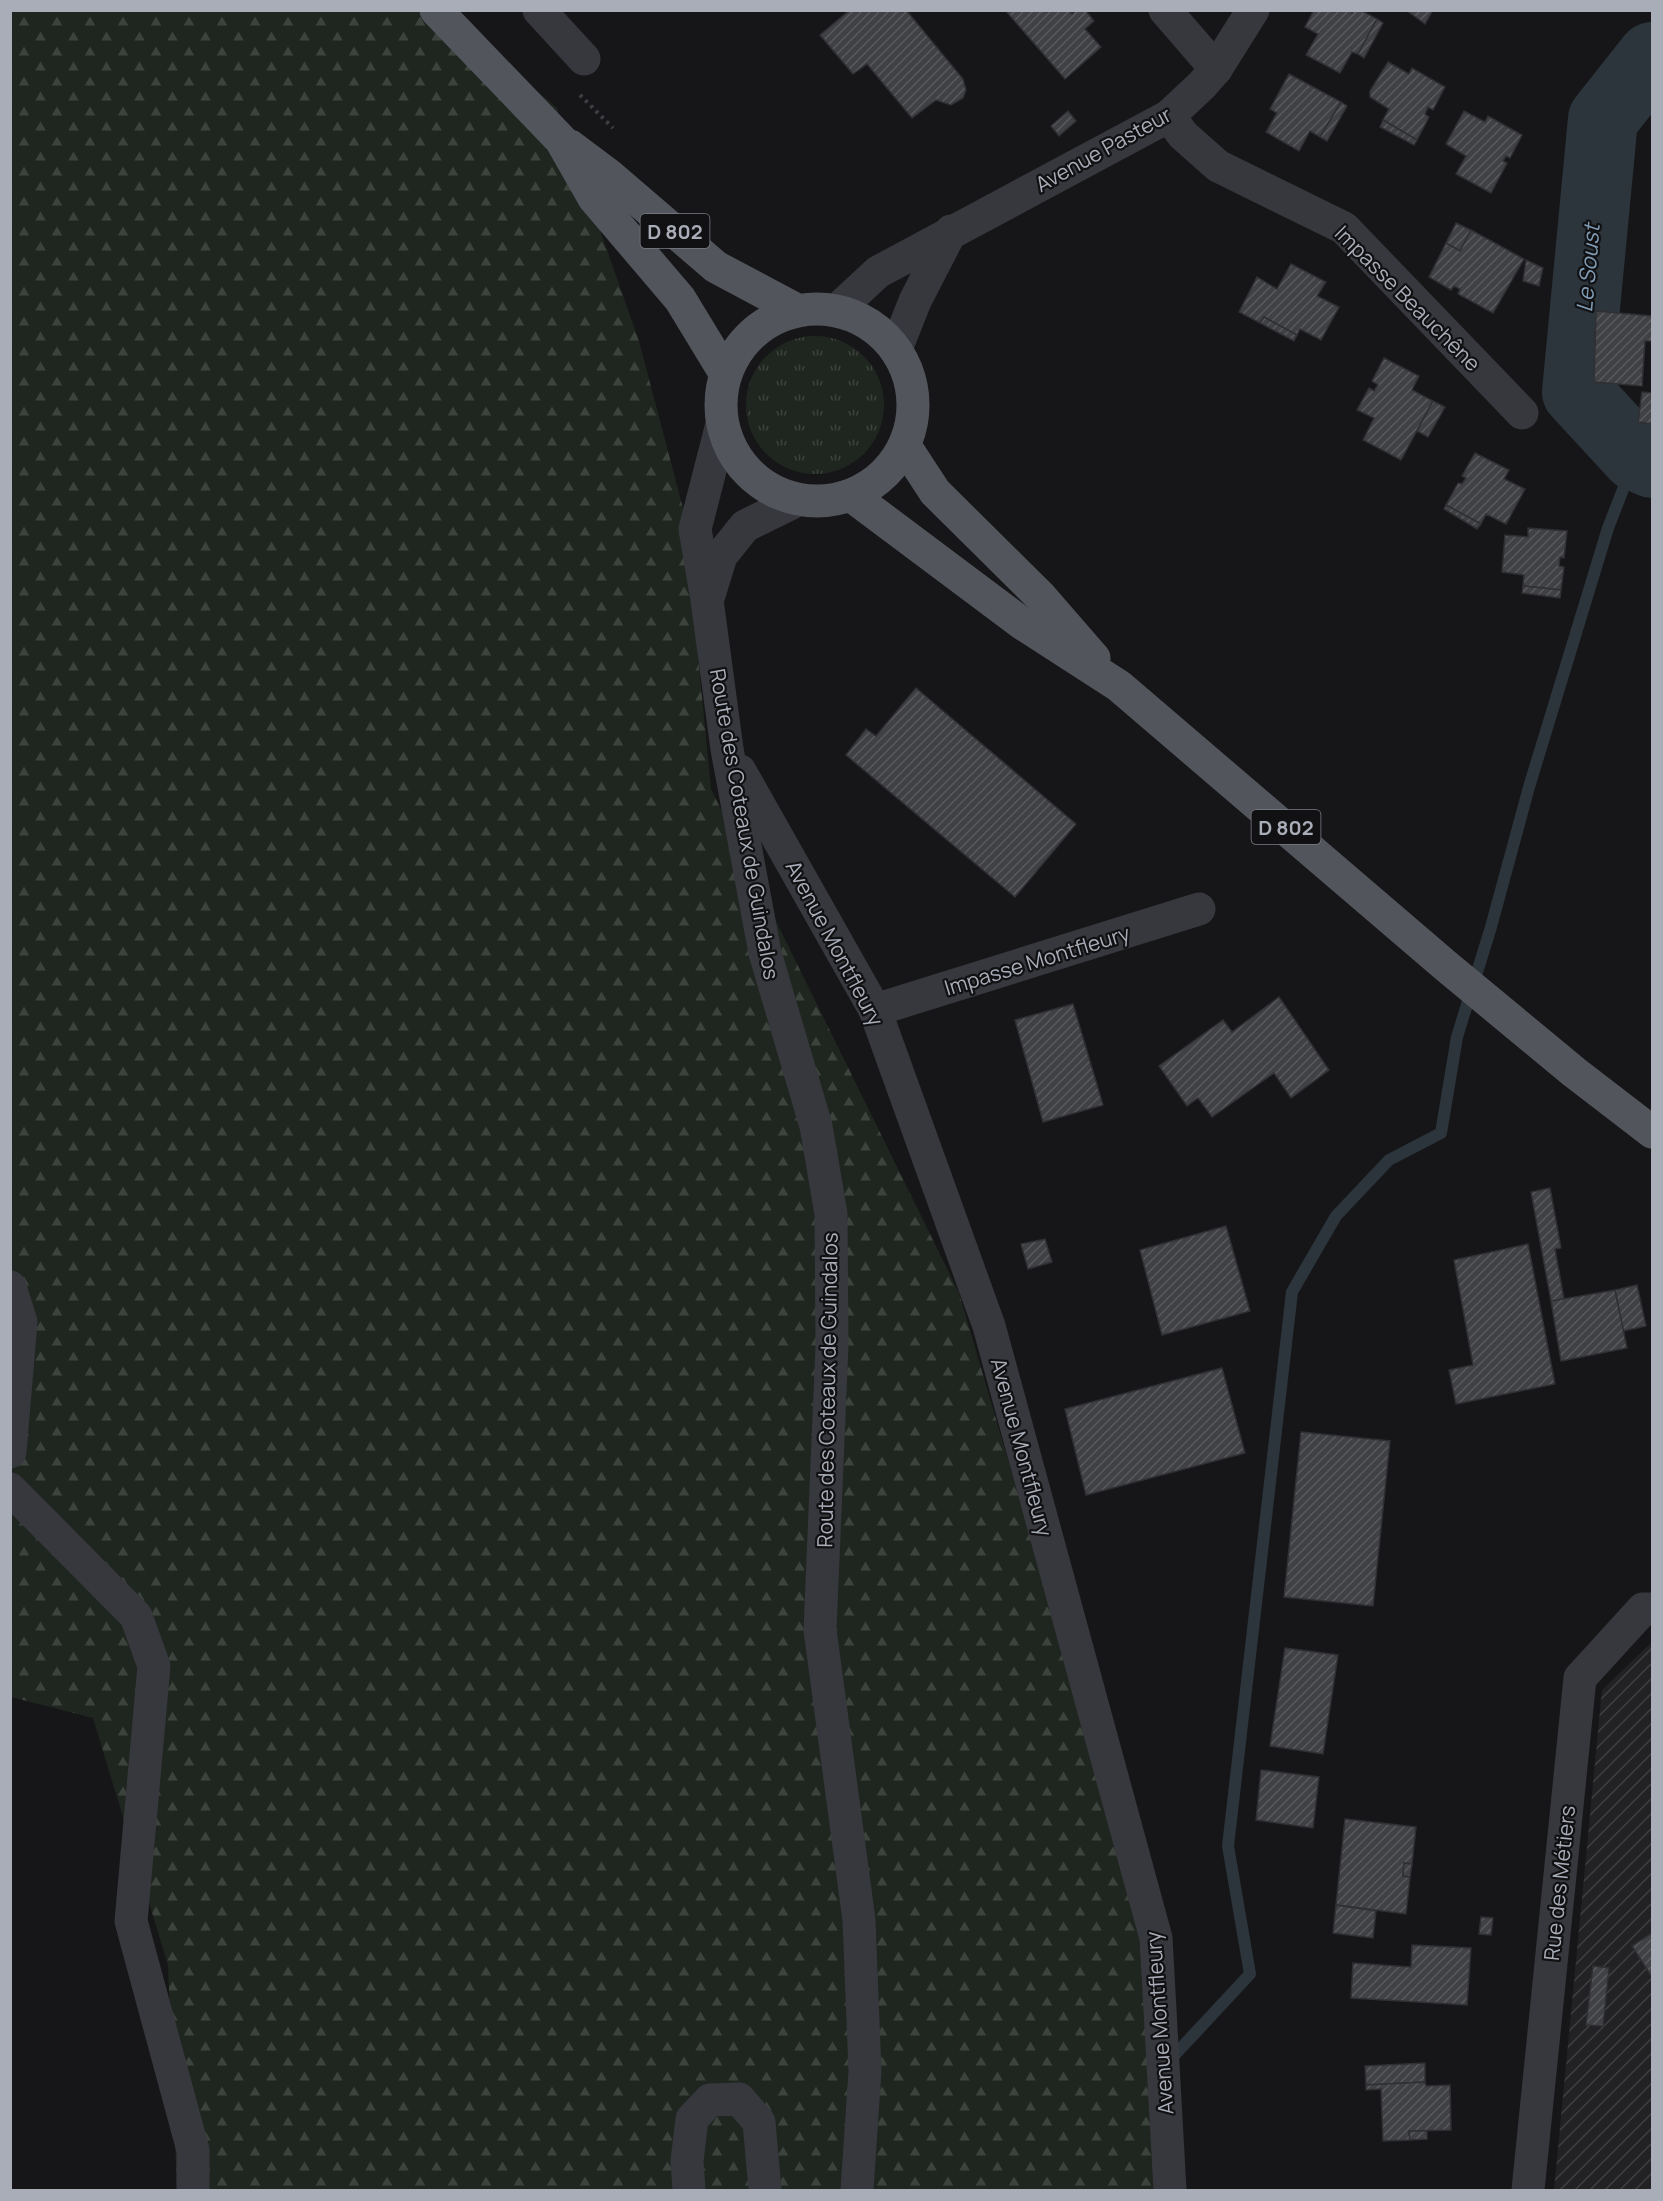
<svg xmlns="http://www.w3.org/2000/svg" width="1663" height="2201" viewBox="0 0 1663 2201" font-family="Manrope,sans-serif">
<defs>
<pattern id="industrial-furrows" width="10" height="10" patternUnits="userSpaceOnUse" patternTransform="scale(1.5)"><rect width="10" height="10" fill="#222225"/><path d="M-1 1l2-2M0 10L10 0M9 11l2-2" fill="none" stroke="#3f3f43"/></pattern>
<pattern id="grass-tufts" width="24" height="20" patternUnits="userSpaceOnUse" patternTransform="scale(1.5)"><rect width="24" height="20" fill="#1e261f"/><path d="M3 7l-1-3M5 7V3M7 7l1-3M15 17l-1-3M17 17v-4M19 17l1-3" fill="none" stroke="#3c433d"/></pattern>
<pattern id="forest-firs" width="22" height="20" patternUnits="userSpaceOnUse" patternTransform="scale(1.5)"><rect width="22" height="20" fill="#1e261f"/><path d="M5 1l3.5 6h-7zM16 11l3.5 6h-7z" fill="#3c433d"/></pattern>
<pattern id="building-hatch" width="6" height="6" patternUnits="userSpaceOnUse" patternTransform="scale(1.5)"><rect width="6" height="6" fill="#404145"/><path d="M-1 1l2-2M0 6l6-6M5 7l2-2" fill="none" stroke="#595a5e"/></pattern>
</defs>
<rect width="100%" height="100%" fill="#161618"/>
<path fill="url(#industrial-furrows)" d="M1652,1642V2190H1554L1602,1690Z"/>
<circle fill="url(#grass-tufts)" cx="815" cy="405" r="69"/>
<path fill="url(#forest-firs)" d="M10,11H443L557,108L639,341L684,512L711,789L959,1293L1151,1947L1174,2190H177L168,1965L93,1718L11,1697Z"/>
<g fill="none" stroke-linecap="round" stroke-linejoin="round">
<path stroke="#2c353c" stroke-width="12" d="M1169,2061L1250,1974L1228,1846L1292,1292L1336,1216L1389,1160L1441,1133L1457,1037L1491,927L1529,787L1608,528L1636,456"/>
<path stroke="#2c353c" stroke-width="70" d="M1652,57L1603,119L1577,392L1636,456L1652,463"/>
</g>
<g fill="url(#building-hatch)" stroke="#303034" stroke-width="1.5">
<path d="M850,10H906L963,79L966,90L963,98L951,105L936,100L912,118L867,64L853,74L820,35Z"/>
<path d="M1005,10H1069L1072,14L1076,10H1085L1094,21L1085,29L1101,47L1065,79Z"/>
<path d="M1314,10H1348L1352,13L1353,10H1360L1377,19L1358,54L1352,52L1340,73L1306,55L1318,34L1305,27Z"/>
<path d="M1406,10H1433L1425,24Z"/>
<path d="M1377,19L1383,23L1364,58L1358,54Z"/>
<path d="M1388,62L1409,74L1412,68L1445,87L1433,110L1428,107L1425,114L1429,117L1417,140L1383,120L1389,109L1370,97V91Z"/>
<path d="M1289,74L1341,102L1320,137L1310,131L1299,151L1266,132L1277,113L1270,109Z"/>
<path d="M1341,102L1347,106L1327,141L1320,137Z"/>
<path d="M1068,111L1076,121L1059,136L1051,126Z"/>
<path d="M1464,111L1485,122L1488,116L1522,135L1510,158L1506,156L1503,161L1507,163L1491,193L1456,174L1466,156L1446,144Z"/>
<path d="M1383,120L1417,140L1414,145L1380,127Z"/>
<path d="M1456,223L1471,230L1460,251L1446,243Z"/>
<path d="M1471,230L1524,259L1493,313L1458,294L1460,289L1454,286L1451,290L1429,277L1446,243L1460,251Z"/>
<path d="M1526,260L1543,268L1539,286L1523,281Z"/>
<path d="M1291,264L1326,282L1317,296L1339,307L1321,340L1300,329L1297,335L1264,317L1260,323L1239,312L1257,277L1277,289Z"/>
<path d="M1596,311L1652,316V341H1645L1642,386L1594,382Z"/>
<path d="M1264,317L1297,335L1294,341L1260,323Z"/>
<path d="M1384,358L1419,376L1412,390L1433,401L1401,460L1363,440L1374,418L1357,410L1369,388L1374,391L1378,385L1372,381Z"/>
<path d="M1642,392L1652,393V424L1638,422Z"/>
<path d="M1433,401L1445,407L1428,437L1417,431Z"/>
<path d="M1475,453L1509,470L1504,479L1525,489L1506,524L1486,514L1481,524L1446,505L1458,483L1462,484L1466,478L1462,476Z"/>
<path d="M1446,505L1481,524L1477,529L1444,509Z"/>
<path d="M1528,528L1567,531L1564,558L1560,557L1559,566L1564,567L1561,590L1523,586L1524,575L1502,572L1505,535L1528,537Z"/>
<path d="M1523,586L1561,590L1560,598L1522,593Z"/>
<path d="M916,688L1076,824L1015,897L846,755L866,729L876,736Z"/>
<path d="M1279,997L1329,1070L1291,1098L1274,1073L1212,1117L1198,1098L1187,1106L1159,1066L1223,1020L1232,1032Z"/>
<path d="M1073,1004L1103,1105L1043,1122L1015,1020Z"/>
<path d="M1550,1188L1561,1248L1555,1249L1564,1299L1551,1301L1531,1192Z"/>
<path d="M1226,1226L1250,1311L1162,1335L1140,1250Z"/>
<path d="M1045,1239L1052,1262L1028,1269L1021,1244Z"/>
<path d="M1528,1244L1555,1384L1456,1404L1449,1370L1473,1365L1454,1260Z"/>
<path d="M1637,1285L1646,1326L1623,1331L1615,1290Z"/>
<path d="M1615,1290L1627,1348L1561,1361L1551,1301Z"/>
<path d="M1222,1368L1245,1453L1086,1495L1065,1409Z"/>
<path d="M1301,1432L1390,1441L1373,1606L1284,1597Z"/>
<path d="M1285,1648L1338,1655L1323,1754L1270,1746Z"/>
<path d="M1261,1770L1319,1777L1313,1828L1256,1820Z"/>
<path d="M1345,1819L1416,1827L1412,1864L1404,1863L1403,1876L1410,1877L1406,1914L1336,1905Z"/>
<path d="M1404,1863L1412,1864L1410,1877L1403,1876Z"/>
<path d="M1336,1905L1376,1911L1373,1938L1333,1933Z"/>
<path d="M1481,1917L1493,1918L1491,1935L1479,1934Z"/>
<path d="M1652,1933V1977L1632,1946Z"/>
<path d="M1412,1945L1471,1948L1467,2005L1351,1998L1353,1963L1411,1967Z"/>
<path d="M1593,1966L1609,1968L1603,2026L1586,2025Z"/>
<path d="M1425,2063V2082L1366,2085L1365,2066Z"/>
<path d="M1425,2082L1426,2086L1450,2085L1451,2130L1409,2131L1410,2140L1383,2141L1381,2089L1366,2090V2085Z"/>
<path d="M1409,2131H1427V2139L1410,2140Z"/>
</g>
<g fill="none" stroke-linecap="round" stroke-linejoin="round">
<path stroke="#3d3f44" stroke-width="4" stroke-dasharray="3 4.5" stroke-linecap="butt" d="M580,95L613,128"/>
<g stroke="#37383d" stroke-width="33">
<path d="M539,10L584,59"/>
<path d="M1165,10L1216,69"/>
<path d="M1169,116L1183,135L1218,166L1344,228L1522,413"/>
<path d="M837,310L878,272L1169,116L1202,85L1216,69L1253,10"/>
<path d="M896,349L915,301L951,231"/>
<path d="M722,424L695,529L707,600L727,749L765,953L816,1126L831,1214L832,1346L820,1630L859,1920L865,2071L857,2190"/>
<path d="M709,595L721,556L745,526L798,500"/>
<path d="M740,771L875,1010L989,1326L1156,1938L1170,2190"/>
<path d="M875,1010L1199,909"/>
<path d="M10,1287L21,1322L10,1452"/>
<path d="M10,1489L136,1616L154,1666L131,1921L193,2150V2190"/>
<path d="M689,2190L687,2161L692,2119L710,2100L739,2099L759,2122L765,2190"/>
<path d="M1528,2190L1580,1678L1643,1609H1652"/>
</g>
<g stroke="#53555c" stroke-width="33">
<path d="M436,10L561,140L594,198L680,299L725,373"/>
<path d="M570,146L610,176L716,267L797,310"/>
<circle cx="817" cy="405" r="96"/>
<path d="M905,446L935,492L1041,597L1094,658"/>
<path d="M852,496L1023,624L1119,686L1446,966L1574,1072L1652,1132"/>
</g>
</g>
<g text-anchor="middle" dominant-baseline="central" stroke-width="4.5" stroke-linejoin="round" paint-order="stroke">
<g fill="#111113" stroke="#7b7e86" stroke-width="1.5">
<rect x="640.5" y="214" width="69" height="34" rx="4.5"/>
<rect x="1251.5" y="810" width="69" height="34" rx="4.5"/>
</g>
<g font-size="20" font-weight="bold" fill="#a8adb8">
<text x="675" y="231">D 802</text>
<text x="1286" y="827">D 802</text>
</g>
<g font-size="21" fill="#a8adb8" stroke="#111113">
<text transform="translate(1103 149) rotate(-29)">Avenue Pasteur</text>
<text transform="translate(1408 298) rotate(45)">Impasse Beauchêne</text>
<text transform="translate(745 824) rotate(80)">Route des Coteaux de Guindalos</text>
<text transform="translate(835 943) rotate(62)">Avenue Montfleury</text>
<text transform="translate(1037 960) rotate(-17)">Impasse Montfleury</text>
<text transform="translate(827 1390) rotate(-89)">Route des Coteaux de Guindalos</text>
<text transform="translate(1022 1447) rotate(75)">Avenue Montfleury</text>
<text transform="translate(1559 1883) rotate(-84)">Rue des Métiers</text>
<text transform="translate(1159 2023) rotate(-94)">Avenue Montfleury</text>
</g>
<g font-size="22" font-style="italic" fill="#7f9bb3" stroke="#111113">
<text transform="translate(1588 268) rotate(-85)">Le Soust</text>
</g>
</g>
<rect width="1663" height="2201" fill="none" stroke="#a8adb8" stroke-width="24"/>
</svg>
